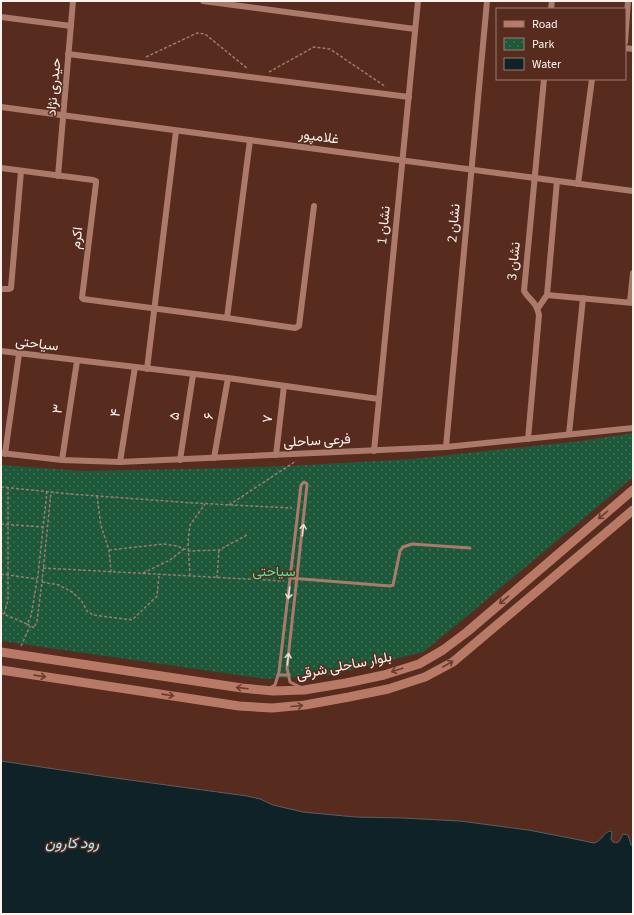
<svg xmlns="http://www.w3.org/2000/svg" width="634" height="915" viewBox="0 0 634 915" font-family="'Source Sans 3',Vazirmatn,sans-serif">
<defs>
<pattern id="park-dots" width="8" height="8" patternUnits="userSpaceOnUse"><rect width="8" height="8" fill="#1e583a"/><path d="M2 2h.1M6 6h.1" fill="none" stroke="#407057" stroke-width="1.8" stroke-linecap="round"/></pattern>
</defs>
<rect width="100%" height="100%" fill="#572c1f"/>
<path fill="url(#park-dots)" d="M633,433V477L460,622L423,652L331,675L266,679L1,641V465L82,471L189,469L290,466L412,459L581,441Z"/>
<path fill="#0e2227" stroke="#566063" d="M1,761L108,777L247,796L260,799L273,805L303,812L355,817L402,818L460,821L528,830L570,838L594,843C602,841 603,833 610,831L612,832L611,839L613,842C620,845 620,839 623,834L628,835L631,845L633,846V914H1Z"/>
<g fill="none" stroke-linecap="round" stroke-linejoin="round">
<g stroke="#9a7b72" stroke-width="1.5" stroke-dasharray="3 2" stroke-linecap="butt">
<path d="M146,57L197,33L205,34L248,69"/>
<path d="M269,72L314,47L330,49L386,87"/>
<path d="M1,487L70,494L193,503L292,508"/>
<path d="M47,491L38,575L31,616L27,624L34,628L37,621L42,582L51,492"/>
<path d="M97,496L101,526L109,550L111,572"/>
<path d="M229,505L296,461"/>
<path d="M1,524L43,527"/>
<path d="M109,550L164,544L177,546L189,551L219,550L247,535"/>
<path d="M43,568L284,581"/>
<path d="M143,573L170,560L184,549"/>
<path d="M1,574L37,579"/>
<path d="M190,576L188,542L190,525L205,504"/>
<path d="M217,578L219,550"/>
<path d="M42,582L59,585L72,592L81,600L87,611L93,615L132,620L157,596L159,575"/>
<path d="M1,613L27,624"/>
<path d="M4,614L8,600V488"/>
<path d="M21,646L30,626"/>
</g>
<g stroke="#ab7a6b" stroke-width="3">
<path d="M290,578L390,586L393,585L400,551L403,547L412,544L470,548"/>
<path d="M278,675H289"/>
<path d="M270,688L275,685L279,672L301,485L304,482L307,484V485L287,668L290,682L300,687"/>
</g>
<g stroke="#ab7a6b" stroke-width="6">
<path d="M203,1L415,29"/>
<path d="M551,9L552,1"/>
<path d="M1,17L71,26"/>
<path d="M625,42L628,1"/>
<path d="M625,48L633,49"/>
<path d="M68,54L409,97"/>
<path d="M1,107L633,191"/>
<path d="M1,168L93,180L96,181V183L82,298L83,299L227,318L295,328L299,326L314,206"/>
<path d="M58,176L73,1"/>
<path d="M578,184L592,79"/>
<path d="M1,289H9L11,288L21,171"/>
<path d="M547,295L633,303"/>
<path d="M630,302L633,273"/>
<path d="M538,308L547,295L557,181"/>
<path d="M227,318L250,140"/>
<path d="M1,351L228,378L379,399"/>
<path d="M147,369L176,131"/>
<path d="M569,434L583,298"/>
<path d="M528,439L539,315C536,301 530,301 524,291L544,79"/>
<path d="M446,447L487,1"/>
<path d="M374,451L418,1"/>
<path d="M1,453L62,460L120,462L446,447L633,428"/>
<path d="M5,454L19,354"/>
<path d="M276,455L284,386"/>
<path d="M214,458L228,378"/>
<path d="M62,460L77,361"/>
<path d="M180,460L193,375"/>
<path d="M120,462L135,367"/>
</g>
<g stroke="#b87a66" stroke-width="9">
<path d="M1,652L242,688L273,691L304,690L346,683L384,675L419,664L443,650L467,632L633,490"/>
<path d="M1,670L239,706L272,708L305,705L349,697L388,689L425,677L453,662L633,510"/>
</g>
</g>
<defs><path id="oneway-shaft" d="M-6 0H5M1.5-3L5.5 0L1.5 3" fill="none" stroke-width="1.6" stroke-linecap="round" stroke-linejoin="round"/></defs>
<g stroke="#6a3c2d">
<use href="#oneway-shaft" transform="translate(603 515) rotate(140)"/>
<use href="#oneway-shaft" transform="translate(504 600) rotate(140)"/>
<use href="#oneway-shaft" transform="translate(448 664) rotate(-30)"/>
<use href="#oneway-shaft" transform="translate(397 670) rotate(162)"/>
<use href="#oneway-shaft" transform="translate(40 676) rotate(8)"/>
<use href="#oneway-shaft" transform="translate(242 688) rotate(-173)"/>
<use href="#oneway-shaft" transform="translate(168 695) rotate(8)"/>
<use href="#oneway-shaft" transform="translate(297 706) rotate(-5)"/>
</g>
<g stroke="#eddad4">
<use href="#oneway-shaft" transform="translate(303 530) rotate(-84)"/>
<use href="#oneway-shaft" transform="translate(289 593) rotate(97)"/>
<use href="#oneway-shaft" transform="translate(288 659) rotate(-84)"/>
</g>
<g text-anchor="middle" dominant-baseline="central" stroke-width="3" stroke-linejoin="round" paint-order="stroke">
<g font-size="14" fill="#fdf2ee" stroke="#572c1f">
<text transform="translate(54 87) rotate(-85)">حیدری نژاد</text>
<text transform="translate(319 137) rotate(8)">غلامپور</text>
<text transform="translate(454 223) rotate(-85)">نشان 2</text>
<text transform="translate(384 225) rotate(-84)">نشان 1</text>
<text transform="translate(77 238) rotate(-83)">اکرم</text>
<text transform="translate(514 261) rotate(-84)">نشان 3</text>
<text transform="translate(37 344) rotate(7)">سیاحتی</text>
<text transform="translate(58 409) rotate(-81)">۳</text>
<text transform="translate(116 413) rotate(-81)">۴</text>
<text transform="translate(175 416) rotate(-81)">۵</text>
<text transform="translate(209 416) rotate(-81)">۶</text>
<text transform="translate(268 419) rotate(-83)">۷</text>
<text transform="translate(317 441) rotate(-3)">فرعی ساحلی</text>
<text transform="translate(344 666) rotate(-11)">بلوار ساحلی شرقی</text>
</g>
<g font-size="14" fill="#50e79c" stroke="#572c1f">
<text x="274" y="572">سیاحتی</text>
</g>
<g font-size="15" font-style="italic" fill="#adebfd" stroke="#572c1f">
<text x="72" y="843">رود کارون</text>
</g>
</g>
<rect width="634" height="915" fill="none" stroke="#fdf2ee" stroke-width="4"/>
<rect x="496" y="8" width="130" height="72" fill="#572c1f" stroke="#997b72"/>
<rect x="504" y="21" width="20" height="6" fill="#b87a66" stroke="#997b72"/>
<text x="532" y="28" font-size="12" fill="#fdf2ee">Road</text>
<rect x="504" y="38" width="20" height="12" fill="url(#park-dots)" stroke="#997b72"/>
<text x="532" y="48" font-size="12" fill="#fdf2ee">Park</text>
<rect x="504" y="58" width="20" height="12" fill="#0e2227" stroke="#997b72"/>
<text x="532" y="68" font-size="12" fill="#fdf2ee">Water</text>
</svg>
